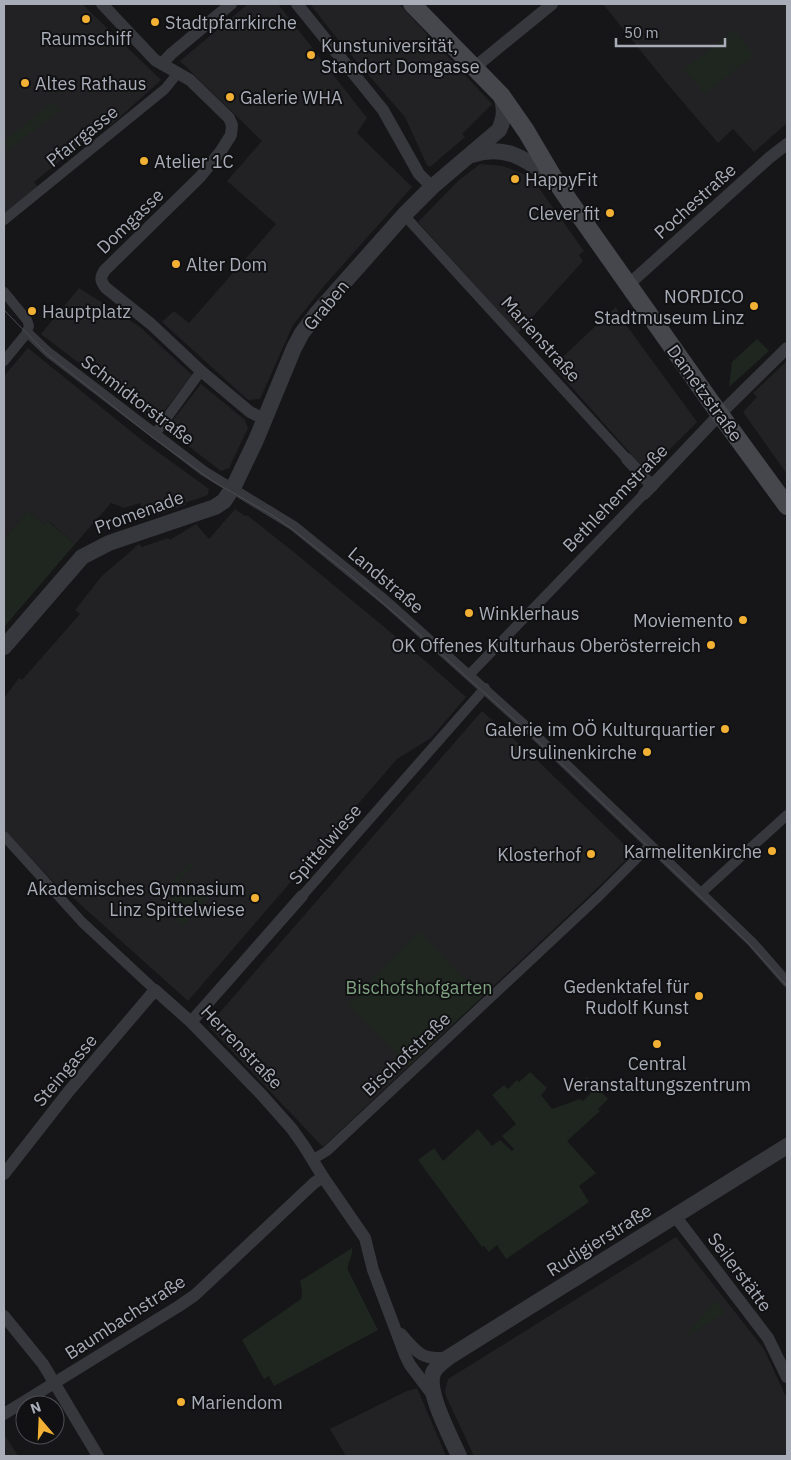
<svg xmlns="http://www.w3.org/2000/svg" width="791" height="1460" viewBox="0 0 791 1460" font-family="'IBM Plex Sans',sans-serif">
<rect width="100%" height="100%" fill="#161618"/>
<g fill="#222225">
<path d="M4,4H82L161,80L110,126L107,123L34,182L39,188L4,215Z"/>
<path d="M248,4H278L367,118L357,133L412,187L324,286L293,325L260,399L248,400L162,322L174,311L189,323L276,224L227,181L262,141L180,61Z"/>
<path d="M310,4H399L492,104L462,134L465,137L430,167L427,165L405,117L339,41Z"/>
<path d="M603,4H787V123L754,152L733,129L718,143L665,81Z"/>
<path d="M480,164L503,166L528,176L534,181L584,251L579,255L583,261L518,333L418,222L458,181Z"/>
<path d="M79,288L140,327L192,375L156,422L41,334Z"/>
<path d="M616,307L621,318L697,422L647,472L553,366Z"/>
<path d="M28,348L144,442L209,489L208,495L185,503L186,505L153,516L141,507L140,503L124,508L111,503L75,544L49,521L45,525L28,511L4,539V376Z"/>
<path d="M787,361V474L743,412L757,397L753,393Z"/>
<path d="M201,384L245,420L248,428L229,468L221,471L166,429Z"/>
<path d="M235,509L245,516L247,515L295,553L430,665L466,697L431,738L397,759L188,1001L61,887L60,889L4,829V698L19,678L22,680L80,614L75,610L102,576L139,544L142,547L168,538L170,540L196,524L209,539Z"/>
<path d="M482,711L536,759L633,853L590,895L323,1147L208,1026Z"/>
<path d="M676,1237L764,1349L787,1399V1456H474L446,1396L445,1391L448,1379Z"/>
<path d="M417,1388L446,1456H346L330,1429L407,1391Z"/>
<path d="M4,1434L18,1456H4Z"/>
</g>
<g fill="#1e261f">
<path d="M734,30L754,55L705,94L684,69Z"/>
<path d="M53,102L60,110L9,150L4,141Z"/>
<path d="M757,339L769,351L729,387L732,362Z"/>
<path d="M28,511L45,525L48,521L75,544L4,627V539Z"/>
<path d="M190,862L193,865L166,895L163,892Z"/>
<path d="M189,879L209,896L183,926L163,908Z"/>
<path d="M419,931L482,997L450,1027L442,1019L434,1026L442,1034L409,1066L348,1004Z"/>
<path d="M530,1072L547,1088L541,1095L552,1109L580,1099L583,1101L594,1090L585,1079L587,1077L608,1099L598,1109L600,1111L567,1141L596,1173L579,1186L589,1202L506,1259L497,1245L489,1252L484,1246L482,1247L418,1160L434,1148L443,1161L478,1129L492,1146L500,1140L512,1151L514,1149L502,1136L516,1124L492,1095L504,1085L508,1089L517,1080L519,1082Z"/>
<path d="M352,1248C353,1257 347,1262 348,1270L378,1330L274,1386L269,1376L264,1379L242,1340L301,1299L302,1291L300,1281Z"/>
<path d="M716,1300L725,1313L688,1336L687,1334Z"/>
</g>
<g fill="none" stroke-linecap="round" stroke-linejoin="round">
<g stroke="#37383d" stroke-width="10">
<path d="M404,215L627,459"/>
<path d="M4,220L165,89L177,74"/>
<path d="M4,292L27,320L29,326L26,334L4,361"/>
<path d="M27,332L48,352L204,471L294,526L385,600L529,729L752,942L787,982"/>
<path d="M155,434L201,371"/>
<path d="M470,674L644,494"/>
<path d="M4,836L82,922L155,990"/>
<path d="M701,893L787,815"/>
<path d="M302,896L485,688"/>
<path d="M312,1160L327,1151L599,896L650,845"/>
</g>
<g stroke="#37383d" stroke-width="12">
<path d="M102,4L155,60L190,80L229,118L232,125L231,135L221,151L200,177L105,270C100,277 100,281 106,288L151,324L201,371L250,412L264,419"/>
<path d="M297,4L383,110L419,174L432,187"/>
<path d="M162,64L171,54L231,4"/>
<path d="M475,67L552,4"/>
<path d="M628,285L769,158L787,144"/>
<path d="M627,459L652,486"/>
<path d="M644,494L720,414L787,348"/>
<path d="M191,1022L302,896"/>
<path d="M4,1174L69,1091L155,990L191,1022L261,1094L292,1129L304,1146L323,1177L365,1238L373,1270L405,1355L410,1365L432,1394"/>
<path d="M675,1216L768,1338L787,1377"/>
<path d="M4,1316L43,1364L98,1456"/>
<path d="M401,1334C417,1353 423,1361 449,1357"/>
<path d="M4,1414L179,1306L195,1295L314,1183L323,1177"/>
</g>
<g stroke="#37383d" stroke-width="16">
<path d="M472,155C507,143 528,161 555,180"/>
<path d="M4,647L82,557L109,543L215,507L224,501L234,486L256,440L294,348L302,333L317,313L404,215L432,187L499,130C505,117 505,109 501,95"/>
<path d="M459,1456C451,1437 424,1389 434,1371C438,1365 444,1361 449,1357L787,1146"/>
</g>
<path stroke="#45474d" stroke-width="18" d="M412,4L501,95L526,131L555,180L570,202L711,402L787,506"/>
<path stroke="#4a4c52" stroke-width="1" d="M4,310L47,354L152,437L214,482L272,515L292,529L347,572L419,634L527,731L699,895L750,945L787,986"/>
</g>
<g fill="#f2b134" stroke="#111113" stroke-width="2">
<circle cx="86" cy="19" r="5"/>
<circle cx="155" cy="22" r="5"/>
<circle cx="311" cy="55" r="5"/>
<circle cx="25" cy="83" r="5"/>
<circle cx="230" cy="97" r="5"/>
<circle cx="144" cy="161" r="5"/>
<circle cx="515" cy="179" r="5"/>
<circle cx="610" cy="213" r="5"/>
<circle cx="176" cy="264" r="5"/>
<circle cx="754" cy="306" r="5"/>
<circle cx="32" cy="311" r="5"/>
<circle cx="469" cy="613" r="5"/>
<circle cx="743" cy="620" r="5"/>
<circle cx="711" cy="645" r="5"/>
<circle cx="725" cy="729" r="5"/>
<circle cx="647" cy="752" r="5"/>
<circle cx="772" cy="851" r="5"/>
<circle cx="591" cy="854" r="5"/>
<circle cx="255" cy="898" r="5"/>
<circle cx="699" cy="996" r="5"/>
<circle cx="657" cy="1044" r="5"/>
<circle cx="181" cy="1402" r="5"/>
</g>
<g text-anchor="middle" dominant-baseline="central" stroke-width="4" stroke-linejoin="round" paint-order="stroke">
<g font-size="18" fill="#a8adb8" stroke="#111113" text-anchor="start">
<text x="165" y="22">Stadtpfarrkirche</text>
<text x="86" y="38" text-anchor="middle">Raumschiff</text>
<text x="321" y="45">Kunstuniversität,<tspan x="321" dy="21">Standort Domgasse</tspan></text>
<text x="35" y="83">Altes Rathaus</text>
<text x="240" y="97">Galerie WHA</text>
<text x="154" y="161">Atelier 1C</text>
<text x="525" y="179">HappyFit</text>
<text x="600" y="213" text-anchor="end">Clever fit</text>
<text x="186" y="264">Alter Dom</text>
<text x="744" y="296" text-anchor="end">NORDICO<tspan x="744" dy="21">Stadtmuseum Linz</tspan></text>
<text x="42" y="311">Hauptplatz</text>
<text x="479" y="613">Winklerhaus</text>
<text x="733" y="620" text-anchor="end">Moviemento</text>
<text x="701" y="645" text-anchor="end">OK Offenes Kulturhaus Oberösterreich</text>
<text x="715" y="729" text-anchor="end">Galerie im OÖ Kulturquartier</text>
<text x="637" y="752" text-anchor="end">Ursulinenkirche</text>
<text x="762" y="851" text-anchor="end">Karmelitenkirche</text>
<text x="581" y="854" text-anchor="end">Klosterhof</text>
<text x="245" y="888" text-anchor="end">Akademisches Gymnasium<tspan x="245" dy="21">Linz Spittelwiese</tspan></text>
<text x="689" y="986" text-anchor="end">Gedenktafel für<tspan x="689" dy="21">Rudolf Kunst</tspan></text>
<text x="657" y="1063" text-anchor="middle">Central<tspan x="657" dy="21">Veranstaltungszentrum</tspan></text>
<text x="191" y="1402">Mariendom</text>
</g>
<g font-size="18" fill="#a8adb8" stroke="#111113">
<text transform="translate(82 136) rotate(-39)">Pfarrgasse</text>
<text transform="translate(695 201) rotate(-42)">Pochestraße</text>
<text transform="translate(130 221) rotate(-44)">Domgasse</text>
<text transform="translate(326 305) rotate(-50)">Graben</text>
<text transform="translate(541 339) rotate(48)">Marienstraße</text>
<text transform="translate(705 393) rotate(54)">Dametzstraße</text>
<text transform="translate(138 400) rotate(37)">Schmidtorstraße</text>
<text transform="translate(615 498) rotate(-46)">Bethlehemstraße</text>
<text transform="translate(139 512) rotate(-20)">Promenade</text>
<text transform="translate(386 580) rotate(40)">Landstraße</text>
<text transform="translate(325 844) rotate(-49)">Spittelwiese</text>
<text transform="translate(242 1047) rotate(46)">Herrenstraße</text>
<text transform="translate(406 1054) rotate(-43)">Bischofstraße</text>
<text transform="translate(65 1070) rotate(-50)">Steingasse</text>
<text transform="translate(599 1240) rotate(-32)">Rudigierstraße</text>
<text transform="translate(740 1272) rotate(53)">Seilerstätte</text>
<text transform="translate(125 1317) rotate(-33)">Baumbachstraße</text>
</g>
<g font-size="18" fill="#7fa381" stroke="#111113">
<text x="419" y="987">Bischofshofgarten</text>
</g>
</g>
<rect width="791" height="1460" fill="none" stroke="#a8adb8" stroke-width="10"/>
<g transform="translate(40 1420) rotate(341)"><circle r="24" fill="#111113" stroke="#4d4f55"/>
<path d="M0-4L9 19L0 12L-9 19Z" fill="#f2b134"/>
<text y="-8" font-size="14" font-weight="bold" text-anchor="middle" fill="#a8adb8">N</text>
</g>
<path d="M616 38v8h109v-8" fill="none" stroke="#a8adb8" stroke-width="2.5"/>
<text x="624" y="38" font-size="15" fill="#a8adb8" stroke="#111113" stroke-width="4" paint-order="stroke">50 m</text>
</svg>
